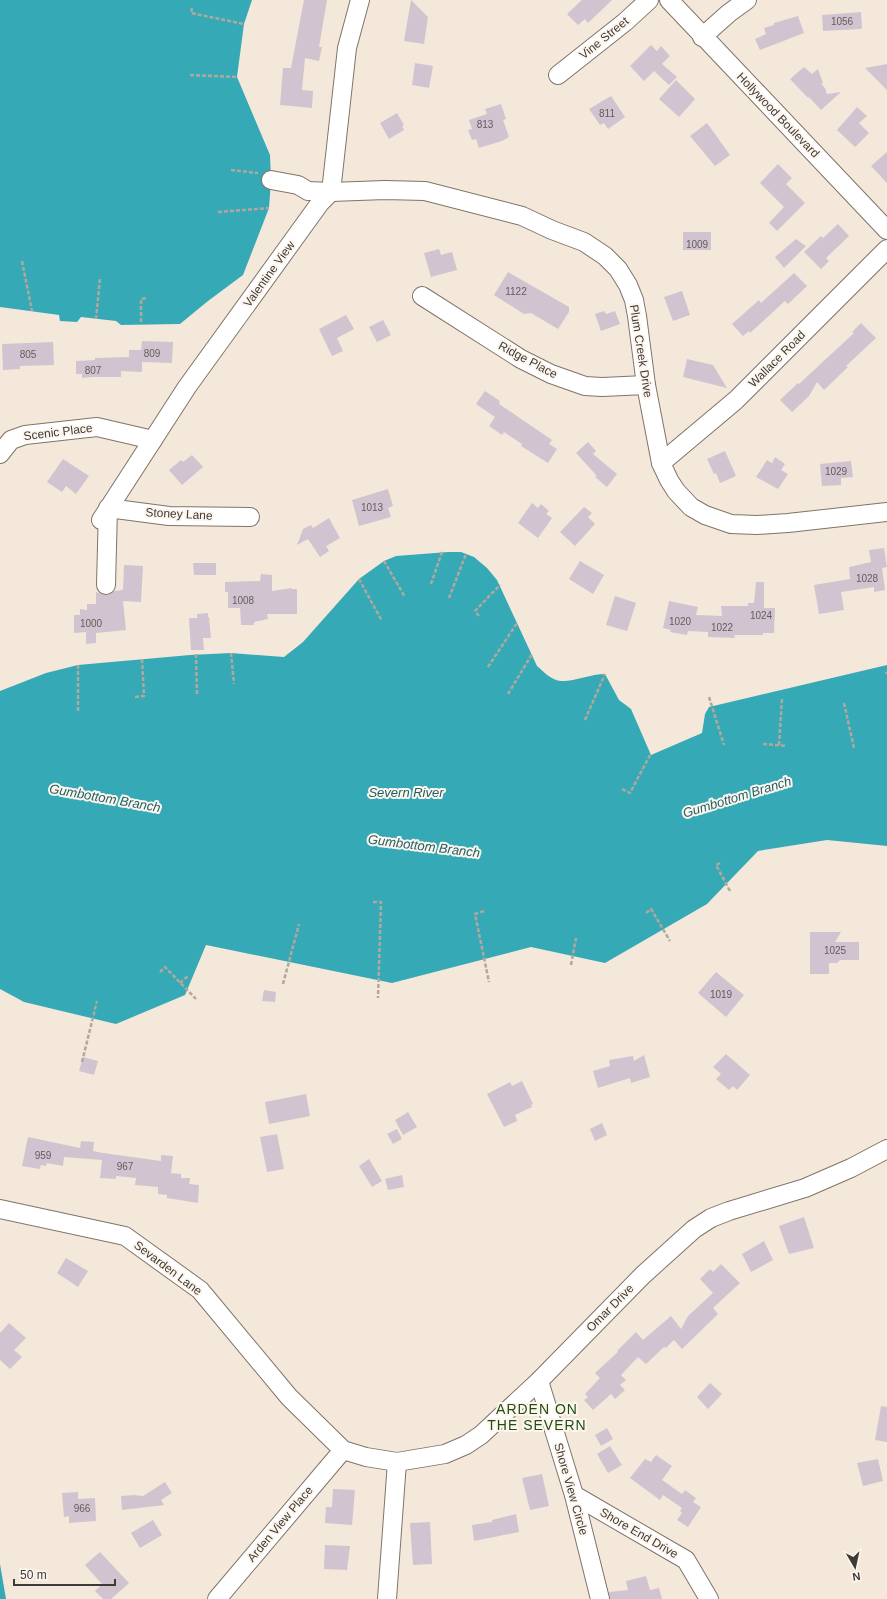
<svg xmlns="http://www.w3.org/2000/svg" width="887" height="1599" viewBox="0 0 887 1599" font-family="Helvetica,sans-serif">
<rect width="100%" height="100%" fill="#f4e8da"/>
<g fill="#35aab6">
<path d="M0,0H252L244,24L237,77L270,155L271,180L269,208L243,275L208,301L180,324L121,325L116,321L81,317L77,322L60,321L59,315L0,307Z"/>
<path d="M448,552H461L474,557L487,568L497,580L537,666C543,671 552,681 561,681C573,682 591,674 605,674L619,700L631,709L651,755L702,733L705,714L709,707L887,665V846L827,840L758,851L707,904L605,963L531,947L392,983L206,945L185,995L116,1024L24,1002L0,989V691L46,673L78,665L190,655L231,653L284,657L303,642L359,579L384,561L396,556Z"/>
<path d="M0,1564L6,1599H0Z"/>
</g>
<g fill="#d1c4d0">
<path d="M304,0H327L319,47H322L319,61L305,58L302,90L313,91L312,108L280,105L283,68H291Z"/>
<path d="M411,0L428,17L424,44L404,41Z"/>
<path d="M582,0H612L588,23L585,19L578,25L567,14Z"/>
<path d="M861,12L862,28L860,29L823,31L822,15Z"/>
<path d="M798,16L804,33L760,50L755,39L766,34L764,28L774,25V23Z"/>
<path d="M651,45L657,51L661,46L670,56L662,64L677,77L669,85L654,71L644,81L630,66Z"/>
<path d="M415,63L433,66L429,88L412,85Z"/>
<path d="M887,64V90L865,68Z"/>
<path d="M804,67L812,74L818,69L823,83L821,84L825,88L827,94L841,92L821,110L809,97L808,98L790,79Z"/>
<path d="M676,80L695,99L679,117L659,99Z"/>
<path d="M611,96L625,117L608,129L604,123L600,125L589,109Z"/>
<path d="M501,104L506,119L503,120L509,137L502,141L479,148L476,139L472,140L468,130L472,129L469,120L487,114L485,109Z"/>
<path d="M857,107L867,116L859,123L869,133L855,147L837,130Z"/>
<path d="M397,113L404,125L402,126L404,130L389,139L380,123Z"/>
<path d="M707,123L730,155L715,166L690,136Z"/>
<path d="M887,152V183L871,166Z"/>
<path d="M778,164L792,178L786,184L805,203L777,231L769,223L784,207L760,183Z"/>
<path d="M838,224L849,236L826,258L829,261L821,269L804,252L821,236L823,238Z"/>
<rect x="683" y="232" width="28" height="18"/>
<path d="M796,239L806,246L784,268L775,257Z"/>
<path d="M439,249L441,255L452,252L457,270L431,277L424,253Z"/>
<path d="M508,272L569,307V312L558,329L531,313L524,314L494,295Z"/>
<path d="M794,273L807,286L788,304L785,301L750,333L749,331L743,336L732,324L759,300L761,303Z"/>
<path d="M682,291L690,315L673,321L664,297Z"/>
<path d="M604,311L606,314L615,311L620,324L601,331L595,314Z"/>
<path d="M346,315L354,329L337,338L343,351L332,356L319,329Z"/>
<path d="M383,320L391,335L377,342L369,327Z"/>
<path d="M861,323L876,338L846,366L848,367L824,390L817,382L809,396L792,412L780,400L798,383L799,384L854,333L852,332Z"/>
<path d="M142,341L173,342L172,363L142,362V372L121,371V377H92L82,378V374H76V361L95,360V358L129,357V350H141Z"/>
<path d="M53,342L54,365L20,366V369L3,370L2,344Z"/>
<path d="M687,359L713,365L727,388L683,377Z"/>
<path d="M485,391L500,401L499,404L552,440L549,444L557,449L548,463L521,446L522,444L504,432L502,435L489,426L495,417L476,404Z"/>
<path d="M588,442L596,451L593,454L617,474L607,487L595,477L597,476L576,453Z"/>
<path d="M725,451L736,476L720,483L716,473L714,474L707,459Z"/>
<path d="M192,455L203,467L182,485L169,470L181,460L183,462Z"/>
<path d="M775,457L785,464L781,470L788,474L778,489L756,477L767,460L772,463Z"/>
<path d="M63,459L89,476L76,494L66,486L62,492L47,482Z"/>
<path d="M851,461L853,477L841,478V485L822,486L820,464Z"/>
<path d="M388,489L393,506L388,508L391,517L359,526L352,500Z"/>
<path d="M532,503L538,508L541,504L549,511L546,514L552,518L538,538L518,523Z"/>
<path d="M584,507L592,513L588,517L595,524L575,546L560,532Z"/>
<path d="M329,518L340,538L326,546L329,551L320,557L308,539L297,545L303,529L311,525L313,528Z"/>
<path d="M884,548L887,567L882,568L885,590L874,592V587L841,592L844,610L819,614L814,585L850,579L849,567L871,562L869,550Z"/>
<path d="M580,561L604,575L593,594L569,579Z"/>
<path d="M193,563H216V575H194Z"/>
<path d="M124,565L143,566L141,602L123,601L126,630L96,633V643L86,644V632L74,633V615H80V609L87,610V604H96V592L106,595L111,594L114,591L123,590Z"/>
<path d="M261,574L272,575V591L292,588V589H297V614H267L268,619L254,622V625H241L240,608H228V592H225V582L260,581Z"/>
<path d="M756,582H764V608H775L774,633H763V635H734L735,638L708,637V632L688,631L687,635L670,632L671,630L663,628L669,601L698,607L696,615L722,616L721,606H748V603H754Z"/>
<path d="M615,596L636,603L627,631L606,625Z"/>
<path d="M208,613V617H209L211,638H203L204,650H191L189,618H197V614Z"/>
<path d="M810,932H841L835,942H859V960H840L837,963H829V974H810Z"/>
<path d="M716,972L744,995L726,1017L698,993Z"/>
<path d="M264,990L276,992L275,1002L262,1001Z"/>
<path d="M726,1054L750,1075L737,1090L733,1086L729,1090L716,1079L721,1074L713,1067Z"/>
<path d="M644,1055L650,1077L631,1083L630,1078L598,1088L593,1071L610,1066L609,1060L633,1056L634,1061Z"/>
<path d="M83,1057L98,1061L94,1075L79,1071Z"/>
<path d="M522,1081L533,1104L531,1105L532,1107L515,1115L517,1121L504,1127L487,1094L510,1082L512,1086Z"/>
<path d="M306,1094L310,1116L269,1124L265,1102Z"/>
<path d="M408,1112L417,1127L403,1135L395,1120Z"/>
<path d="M602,1123L607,1135L595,1141L590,1129Z"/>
<path d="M397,1129L402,1139L393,1144L387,1134Z"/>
<path d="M277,1134L284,1169L267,1172L260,1137Z"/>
<path d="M28,1137L80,1148L81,1141L94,1142L93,1151L103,1153L161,1161V1155L173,1156L171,1173L181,1174V1178H190L189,1184L199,1185L198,1203L167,1198V1195L158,1194V1187L135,1185L136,1178L116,1176V1179L100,1178L102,1160L64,1157L63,1166L47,1163L46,1166L41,1165L40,1169L22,1166Z"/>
<path d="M369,1159L382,1181L372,1187L359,1166Z"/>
<path d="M402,1175L404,1187L388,1190L385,1179Z"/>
<path d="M804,1217L814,1248L789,1254L779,1226Z"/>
<path d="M764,1241L773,1260L751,1272L742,1254Z"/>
<path d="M66,1258L88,1271L78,1287L57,1273Z"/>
<path d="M721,1264L740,1283L713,1308L718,1314L682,1349L674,1340L666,1348L664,1347L646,1364L638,1357L621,1375L626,1380L620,1385L625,1390L615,1399L611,1394L593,1410L584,1400L588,1397L585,1394L600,1378L595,1373L618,1352L617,1351L636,1332L643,1340L671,1316L681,1329L688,1316L713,1293L700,1279L710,1269L713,1272Z"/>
<path d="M9,1323L26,1338L14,1350L22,1357L10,1369L0,1360V1333Z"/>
<path d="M710,1383L722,1394L708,1409L697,1397Z"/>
<path d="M881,1406L887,1407V1442L875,1440Z"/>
<path d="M607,1428L613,1439L601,1446L595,1435Z"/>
<path d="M610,1446L622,1465L608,1473L597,1454Z"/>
<path d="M656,1455L672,1466L662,1480L682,1494L685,1490L696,1498L693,1502L701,1507L688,1527L677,1520L682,1513L680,1511L682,1508L663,1495L660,1500L630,1478L645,1459L651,1462Z"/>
<path d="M878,1459L883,1481L863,1486L857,1463Z"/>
<path d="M542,1474L549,1506L530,1510L522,1478Z"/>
<path d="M165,1482L172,1493L161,1500L164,1505L122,1510L121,1496L134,1495L143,1496Z"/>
<path d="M333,1489L355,1490L352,1525L325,1523L326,1507H332Z"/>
<path d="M78,1492V1499L95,1498L96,1521L69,1523V1516L64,1517L62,1493Z"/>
<path d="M516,1514L519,1532L474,1541L472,1525L492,1522V1520Z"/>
<path d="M153,1520L162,1535L140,1548L131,1533Z"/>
<path d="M430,1522L432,1564L413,1565L410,1523Z"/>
<path d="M325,1545L350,1546L347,1570L324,1569Z"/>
<path d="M100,1552L129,1583L111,1599H103L95,1591L102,1584L85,1565Z"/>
<path d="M646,1576L650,1590L659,1588L662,1599H610L609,1592L628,1590L626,1581Z"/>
</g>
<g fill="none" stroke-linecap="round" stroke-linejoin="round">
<defs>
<g id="minor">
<path d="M669,0L887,230"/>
<path d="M702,37L729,13L747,0"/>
<path d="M558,75L625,22L649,0"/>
<path d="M271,180L298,185L308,191L331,192L385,190L425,191L522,216L552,230L584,242L605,256L618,269L628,285L634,300L637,316L646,385L661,463L669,480L676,491L691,507L705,515L731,524L757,525L788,523L887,512"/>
<path d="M422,296L521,359L551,374L585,386L602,387L646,385"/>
<path d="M0,454L11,440L25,435L97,427L153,440"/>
<path d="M661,463L736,400L887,249"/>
<path d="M101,520L187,387L320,203L331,192L347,48L360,0"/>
<path d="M106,585L108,508L169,516L250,517"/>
<path d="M0,1209L125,1236L200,1290L289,1397L343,1450L366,1457L397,1462L445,1454L466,1445L481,1435L539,1381L643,1275L694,1229L711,1218L729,1211L805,1188L851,1168L887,1149"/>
<path d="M539,1381L574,1495L600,1599"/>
<path d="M574,1495L686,1560L709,1599"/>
<path d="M217,1599L343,1450"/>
<path d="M387,1599L397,1462"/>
</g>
</defs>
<use href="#minor" stroke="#7f7469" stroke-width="20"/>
<g stroke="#b1a79d" stroke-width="2.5" stroke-dasharray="4 2" stroke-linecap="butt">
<path d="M192,8L191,13L244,24"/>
<path d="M190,75L237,77"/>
<path d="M231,170L258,173"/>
<path d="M218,212L269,208"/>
<path d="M22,261L32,311"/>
<path d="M96,319L100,278"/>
<path d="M141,322V299L147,298"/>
<path d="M384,561L405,597"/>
<path d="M359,579L382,621"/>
<path d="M431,584L442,552"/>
<path d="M449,598L466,554"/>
<path d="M479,616L475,611L500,585"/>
<path d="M231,653L234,684"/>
<path d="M196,654L197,696"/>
<path d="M78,665V712"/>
<path d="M488,667L517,623"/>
<path d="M886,672L887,674"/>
<path d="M508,694L532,654"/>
<path d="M135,697L144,696L142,659"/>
<path d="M709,697L724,745"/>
<path d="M844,703L854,748"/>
<path d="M585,720L605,674"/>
<path d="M763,744L787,746"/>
<path d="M779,745L782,698"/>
<path d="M622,789L630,793L650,755"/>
<path d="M720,863L716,865L731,893"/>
<path d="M373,902H381L378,998"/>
<path d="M484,911L475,914L489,982"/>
<path d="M646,913L651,909L670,941"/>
<path d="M571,965L576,938"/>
<path d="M160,972L165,967L196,999"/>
<path d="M180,983L189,975"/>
<path d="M283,984L299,924"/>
<path d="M82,1062L97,1001"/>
</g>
<use href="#minor" stroke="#fff" stroke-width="18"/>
</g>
<g text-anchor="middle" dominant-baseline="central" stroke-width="4" stroke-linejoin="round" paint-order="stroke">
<g font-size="10" fill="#645c5c">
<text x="842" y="21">1056</text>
<text x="607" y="113">811</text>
<text x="485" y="124">813</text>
<text x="697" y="244">1009</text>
<text x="516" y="291">1122</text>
<text x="152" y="353">809</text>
<text x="28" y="354">805</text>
<text x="93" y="370">807</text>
<text x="836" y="471">1029</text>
<text x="372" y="507">1013</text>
<text x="867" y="578">1028</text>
<text x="243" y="600">1008</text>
<text x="761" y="615">1024</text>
<text x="680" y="621">1020</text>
<text x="91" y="623">1000</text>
<text x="722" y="627">1022</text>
<text x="835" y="950">1025</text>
<text x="721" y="994">1019</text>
<text x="43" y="1155">959</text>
<text x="125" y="1166">967</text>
<text x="82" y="1508">966</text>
</g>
<g font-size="12" fill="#3f3a35" stroke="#fdf6ee">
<text transform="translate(604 38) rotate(-39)">Vine Street</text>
<text transform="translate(778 115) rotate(46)">Hollywood Boulevard</text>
<text transform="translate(269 274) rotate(-54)">Valentine View</text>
<text transform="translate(641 351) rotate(81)">Plum Creek Drive</text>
<text transform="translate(777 359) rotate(-45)">Wallace Road</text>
<text transform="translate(528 360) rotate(28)">Ridge Place</text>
<text transform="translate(58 432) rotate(-7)">Scenic Place</text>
<text transform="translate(179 514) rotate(3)">Stoney Lane</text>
<text transform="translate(168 1268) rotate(37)">Sevarden Lane</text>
<text transform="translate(610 1308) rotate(-45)">Omar Drive</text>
<text transform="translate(571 1489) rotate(74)">Shore View Circle</text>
<text transform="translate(280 1524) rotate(-50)">Arden View Place</text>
<text transform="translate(639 1533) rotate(30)">Shore End Drive</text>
</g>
<g font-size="13" font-style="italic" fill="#215f66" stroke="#fdf6ee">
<text x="406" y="792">Severn River</text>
<text transform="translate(737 797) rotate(-17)">Gumbottom Branch</text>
<text transform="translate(105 798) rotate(10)">Gumbottom Branch</text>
<text transform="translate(424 846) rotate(7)">Gumbottom Branch</text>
</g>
<g font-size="14" letter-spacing="1" fill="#214d14" stroke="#fdf6ee">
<text x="537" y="1409">ARDEN ON<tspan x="537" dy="16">THE SEVERN</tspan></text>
</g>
</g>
<g transform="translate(855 1567) rotate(171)" stroke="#fdf6ee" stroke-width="3" paint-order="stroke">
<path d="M0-3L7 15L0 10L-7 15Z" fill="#3f3a35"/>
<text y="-6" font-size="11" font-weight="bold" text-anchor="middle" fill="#3f3a35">N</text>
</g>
<path d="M14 1579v6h101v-6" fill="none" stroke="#3f3a35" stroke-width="2"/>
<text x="20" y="1579" font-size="12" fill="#3f3a35" stroke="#fdf6ee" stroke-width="3" paint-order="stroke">50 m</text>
</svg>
